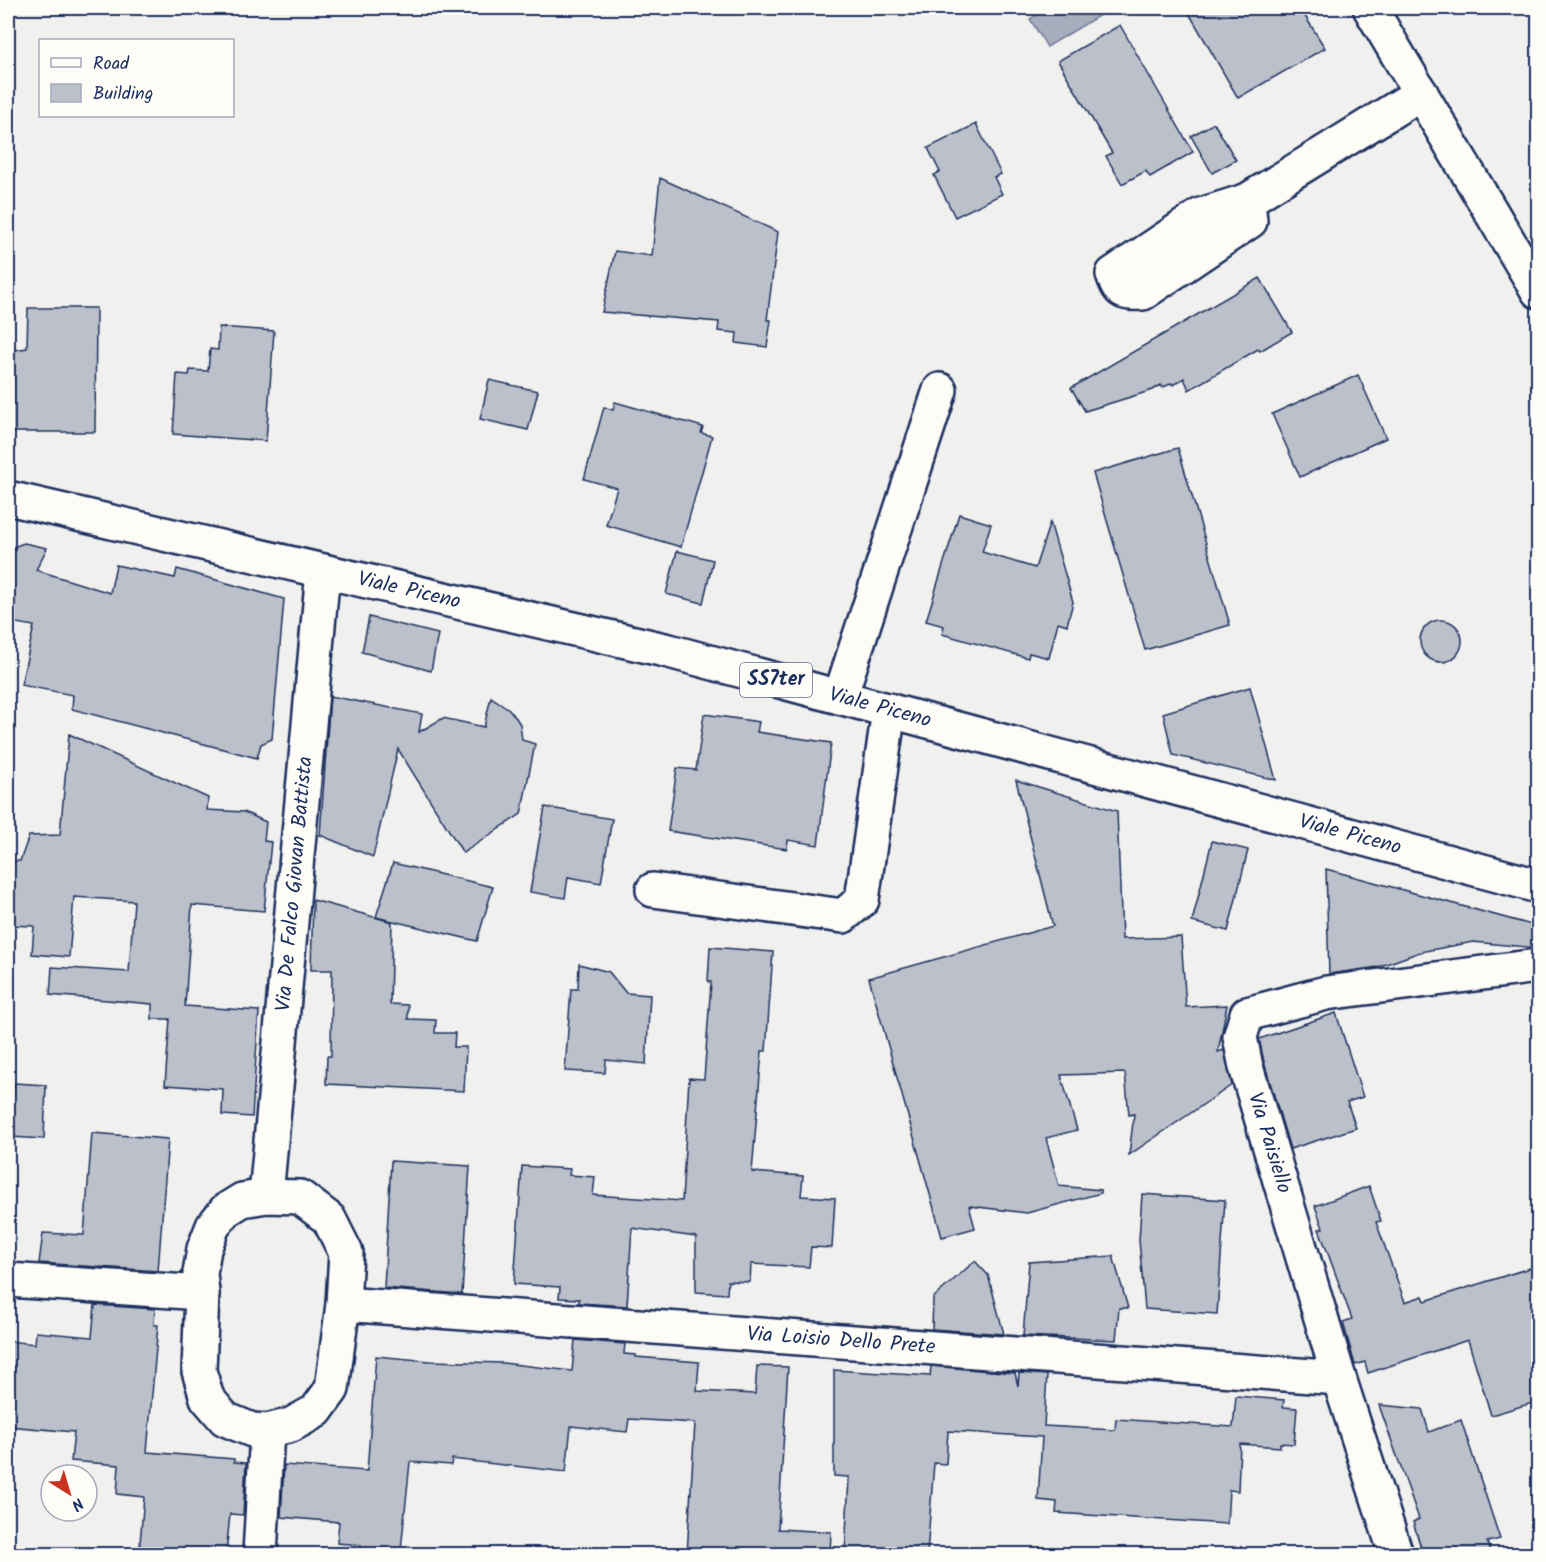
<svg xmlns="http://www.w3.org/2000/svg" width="1546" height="1562" viewBox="0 0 1546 1562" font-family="Kalam,sans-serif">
<rect width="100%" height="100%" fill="#f0f0ee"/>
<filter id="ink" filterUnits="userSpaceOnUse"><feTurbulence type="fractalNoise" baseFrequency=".0167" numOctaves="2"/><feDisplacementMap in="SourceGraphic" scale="12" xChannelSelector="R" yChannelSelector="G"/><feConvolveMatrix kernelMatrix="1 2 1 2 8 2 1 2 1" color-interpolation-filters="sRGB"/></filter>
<g filter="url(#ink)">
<path fill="#a7adbd" stroke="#6f7b97" stroke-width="1.5" d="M1049,8H1096L1100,15L1047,47L1030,19Z"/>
<g fill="#bbc0ca" stroke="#1b2f5e" stroke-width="1.5">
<path d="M1186,8H1300L1325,48L1238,98Z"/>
<path d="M1120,25L1193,152L1150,177L1146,171L1122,184L1106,156L1112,153L1058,61Z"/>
<path d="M1214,123L1236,160L1212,173L1191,136Z"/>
<path d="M976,124L1001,174L994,177L1002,194L955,217L934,175L940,172L928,148Z"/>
<path d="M660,178L778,232L767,320H771L767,347L736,343L737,333L718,331L719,322L602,312L615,251L652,256Z"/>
<path d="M1260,278L1292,332L1260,351L1258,349L1189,390L1184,378L1173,385L1172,383L1162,388L1161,385L1153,390L1085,411L1071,388Z"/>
<path d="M28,308H96L95,432H8V351L27,348Z"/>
<path d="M219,327L274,331L266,441L173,434L177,374L189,375L190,370L208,371L210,349L218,350Z"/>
<path d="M1358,375L1386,438L1300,477L1272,414Z"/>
<path d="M489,380L538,391L528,430L480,419Z"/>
<path d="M615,402L703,427L701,433L712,436L681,547L606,525L617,488L584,479L604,407L613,410Z"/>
<path d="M1178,448L1230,625L1145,650L1093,473Z"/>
<path d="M959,514L991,524L982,552L1035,568L1050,522L1073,602L1067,625L1058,622L1049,658L1029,653L1028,658L942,634L944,626L926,621Z"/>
<path d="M24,543L47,548L36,570L110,593L116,565L175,578L177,569L284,599L272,739L261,744L257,758L72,709L73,695L21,685L34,626L11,622L8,631V549Z"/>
<path d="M677,551L713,560L703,603L666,594Z"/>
<path d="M369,617L438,634L431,671L362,652Z"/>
<circle cx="1441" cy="641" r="21"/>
<path d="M1250,687L1276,780L1173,755L1163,713Z"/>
<path d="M330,696L422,714L419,732L443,718L484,727L491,697L509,709L516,718L520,724L522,740L535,744L521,814L463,853L398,749L373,857L320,835Z"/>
<path d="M704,714L759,722L757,732L831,743L818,845L788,840L787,849L668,831L677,768L696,770Z"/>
<path d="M69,734L208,798L207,810L244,812L266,822L264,841L271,842L264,911L192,905L185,1006L259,1011L252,1117L222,1115L223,1089L165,1085L170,1019H152V1004L50,995L52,967L129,972L134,901L74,897L69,957L32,954L34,926L8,925V861H20L29,836L60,835Z"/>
<path d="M1016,780L1117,811L1122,939L1181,937L1186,1007L1227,1005L1218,1052L1224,1050L1232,1085L1129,1155L1134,1114L1129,1115L1125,1073L1061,1075L1077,1130L1046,1138L1059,1186L1101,1190V1193L1027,1213L969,1206L975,1228L942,1237L869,978L1053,926Z"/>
<path d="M545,807L612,819L601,883L568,877L565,898L530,892Z"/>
<path d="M1212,841L1248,850L1228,931L1192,922Z"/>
<path d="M393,863L493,887L477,941L376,917Z"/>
<path d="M1326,869L1539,927V948L1473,942L1420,952L1378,967L1329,974Z"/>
<path d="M313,900L392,922L390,1004L408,1005V1019L436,1020L435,1033H455L454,1047H466L464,1091L326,1084L327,1056H331L332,970H311Z"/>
<path d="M710,947L773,952L766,1051H762L752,1172L803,1176L801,1196L835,1198L832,1248L811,1247L809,1267L751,1264L750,1282L728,1281L727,1294L696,1292V1237L632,1228L627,1306L579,1303V1299L559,1298L560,1287L514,1284L522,1166L570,1169L569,1175L595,1177L593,1195L682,1201L689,1078L704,1079L711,982H708Z"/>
<path d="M579,964L609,972L626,993L650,995L646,1064L606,1060L605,1073L565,1071L571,989H578Z"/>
<path d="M1336,1013L1363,1097L1347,1102L1356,1128L1290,1149L1264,1062L1259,1039Z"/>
<path d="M14,1083L46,1085L44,1139L11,1137Z"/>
<path d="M92,1133L168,1139L158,1271L39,1263L43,1233L84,1235Z"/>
<path d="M391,1161L470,1166L462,1294L384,1288Z"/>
<path d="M1369,1186L1381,1221L1376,1222L1405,1302L1423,1296L1425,1301L1539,1265V1401L1491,1415L1468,1340L1368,1373L1365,1362L1355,1365L1343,1322L1352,1319L1319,1229L1323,1228L1315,1206Z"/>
<path d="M1142,1194L1225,1200L1217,1314L1145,1309L1139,1240Z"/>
<path d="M1113,1256L1128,1308H1119L1116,1340L1023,1336L1029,1262Z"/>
<path d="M975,1261L988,1275L1004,1334L932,1329L933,1298Z"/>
<path d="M95,1305L155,1309L154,1325H158L147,1452L234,1459V1462L246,1463L243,1515L230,1514L226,1554H139L144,1497L117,1494L119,1465L71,1461L74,1432L8,1426V1341L35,1344L36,1332L92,1337Z"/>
<path d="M575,1340L625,1344L624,1354L636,1355V1357L699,1362L697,1391L755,1394L757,1366L788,1367L778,1529L831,1532L830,1554H687L695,1423L629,1419L627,1432L571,1426L566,1472L452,1459L451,1465L410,1462L401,1550L361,1549V1545L337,1543L339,1522L281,1517L284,1465L367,1471L376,1356L430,1361L503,1363L572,1371Z"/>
<path d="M931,1366L1015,1373L1018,1386L1019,1373L1047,1375L1044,1426L1115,1430L1116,1419L1233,1427L1236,1396L1284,1400L1283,1407L1297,1408L1294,1444L1280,1443V1447L1240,1444L1238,1491L1229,1490L1227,1524L1056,1513L1057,1502L1038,1500L1042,1437L948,1431L946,1464L934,1463L927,1554L845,1553L849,1477L834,1476V1370L930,1376Z"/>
<path d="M1379,1405L1422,1409L1429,1432L1461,1420L1500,1539L1487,1542L1491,1554H1423L1413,1522L1419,1519Z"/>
</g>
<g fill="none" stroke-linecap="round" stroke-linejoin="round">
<defs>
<g id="street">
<path d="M1248,200L1250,221L1143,293C1122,294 1120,293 1113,274L1201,215L1248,200L1421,93"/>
<path d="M840,697L940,390"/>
<path d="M653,890L843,916L862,900L889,710"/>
<path d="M266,1196L300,1197L329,1219L346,1253L343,1304L332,1389L316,1411L291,1425L267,1431L252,1430L225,1419L207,1398L199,1371L202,1293L200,1273L204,1249L213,1226L226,1210L242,1200Z"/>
<path d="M266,1196L323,571"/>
<path d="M8,1280L202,1293"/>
<path d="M343,1304L1339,1378"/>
<path d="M260,1554L267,1431"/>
<path d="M1396,1554L1339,1378L1246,1067L1240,1037L1247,1014L1326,993L1538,966"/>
</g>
<path id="secondary" d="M1370,8L1538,291"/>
<path id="primary" d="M8,498L669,651L1538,886"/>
</defs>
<use href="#street" stroke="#1b2f5e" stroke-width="38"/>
<use href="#secondary" stroke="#1b2f5e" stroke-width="38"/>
<use href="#primary" stroke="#1b2f5e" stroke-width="38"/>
<use href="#street" stroke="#fdfcf7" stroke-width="33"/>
<use href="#secondary" stroke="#fdfcf7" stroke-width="33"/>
<use href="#primary" stroke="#fdfcf7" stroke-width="33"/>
</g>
</g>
<g text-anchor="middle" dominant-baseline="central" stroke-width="6" stroke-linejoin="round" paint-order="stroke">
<rect fill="#fdfcf7" stroke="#5f6c8c" stroke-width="1.5" x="740" y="663" width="72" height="34" rx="4.5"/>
<g font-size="20" font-weight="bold" fill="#1b2f5e">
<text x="776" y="680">SS7ter</text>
</g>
<g font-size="21" fill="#1b2f5e" stroke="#fdfcf7">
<text transform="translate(409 591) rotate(13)">Viale Piceno</text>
<text transform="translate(880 708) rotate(15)">Viale Piceno</text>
<text transform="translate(1350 835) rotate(15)">Viale Piceno</text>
<text transform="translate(295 884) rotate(-85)">Via De Falco Giovan Battista</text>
<text transform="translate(1269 1143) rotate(73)">Via Paisiello</text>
<text transform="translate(841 1341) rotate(4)">Via Loisio Dello Prete</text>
</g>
</g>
<rect width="1546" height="1562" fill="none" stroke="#fdfcf7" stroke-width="30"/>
<rect x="15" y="15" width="1516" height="1532" fill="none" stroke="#1b2f5e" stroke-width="2" filter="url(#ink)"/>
<rect x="39" y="39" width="195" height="78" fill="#fdfcf7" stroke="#a3aaba" stroke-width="1.5"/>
<rect x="51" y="58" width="30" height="9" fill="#fdfcf7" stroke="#a3aaba" stroke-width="1.5"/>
<text x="93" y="69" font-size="18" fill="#1b2f5e">Road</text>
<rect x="51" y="84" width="30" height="18" fill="#bbc0ca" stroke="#a3aaba" stroke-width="1.5"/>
<text x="93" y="99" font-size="18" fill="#1b2f5e">Building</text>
<g transform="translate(69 1493) rotate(143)"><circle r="28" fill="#fdfcf7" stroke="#a3aaba" stroke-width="1.5"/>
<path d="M0-4.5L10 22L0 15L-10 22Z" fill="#c8321e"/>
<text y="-9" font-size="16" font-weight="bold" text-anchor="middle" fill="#1b2f5e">N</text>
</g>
</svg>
